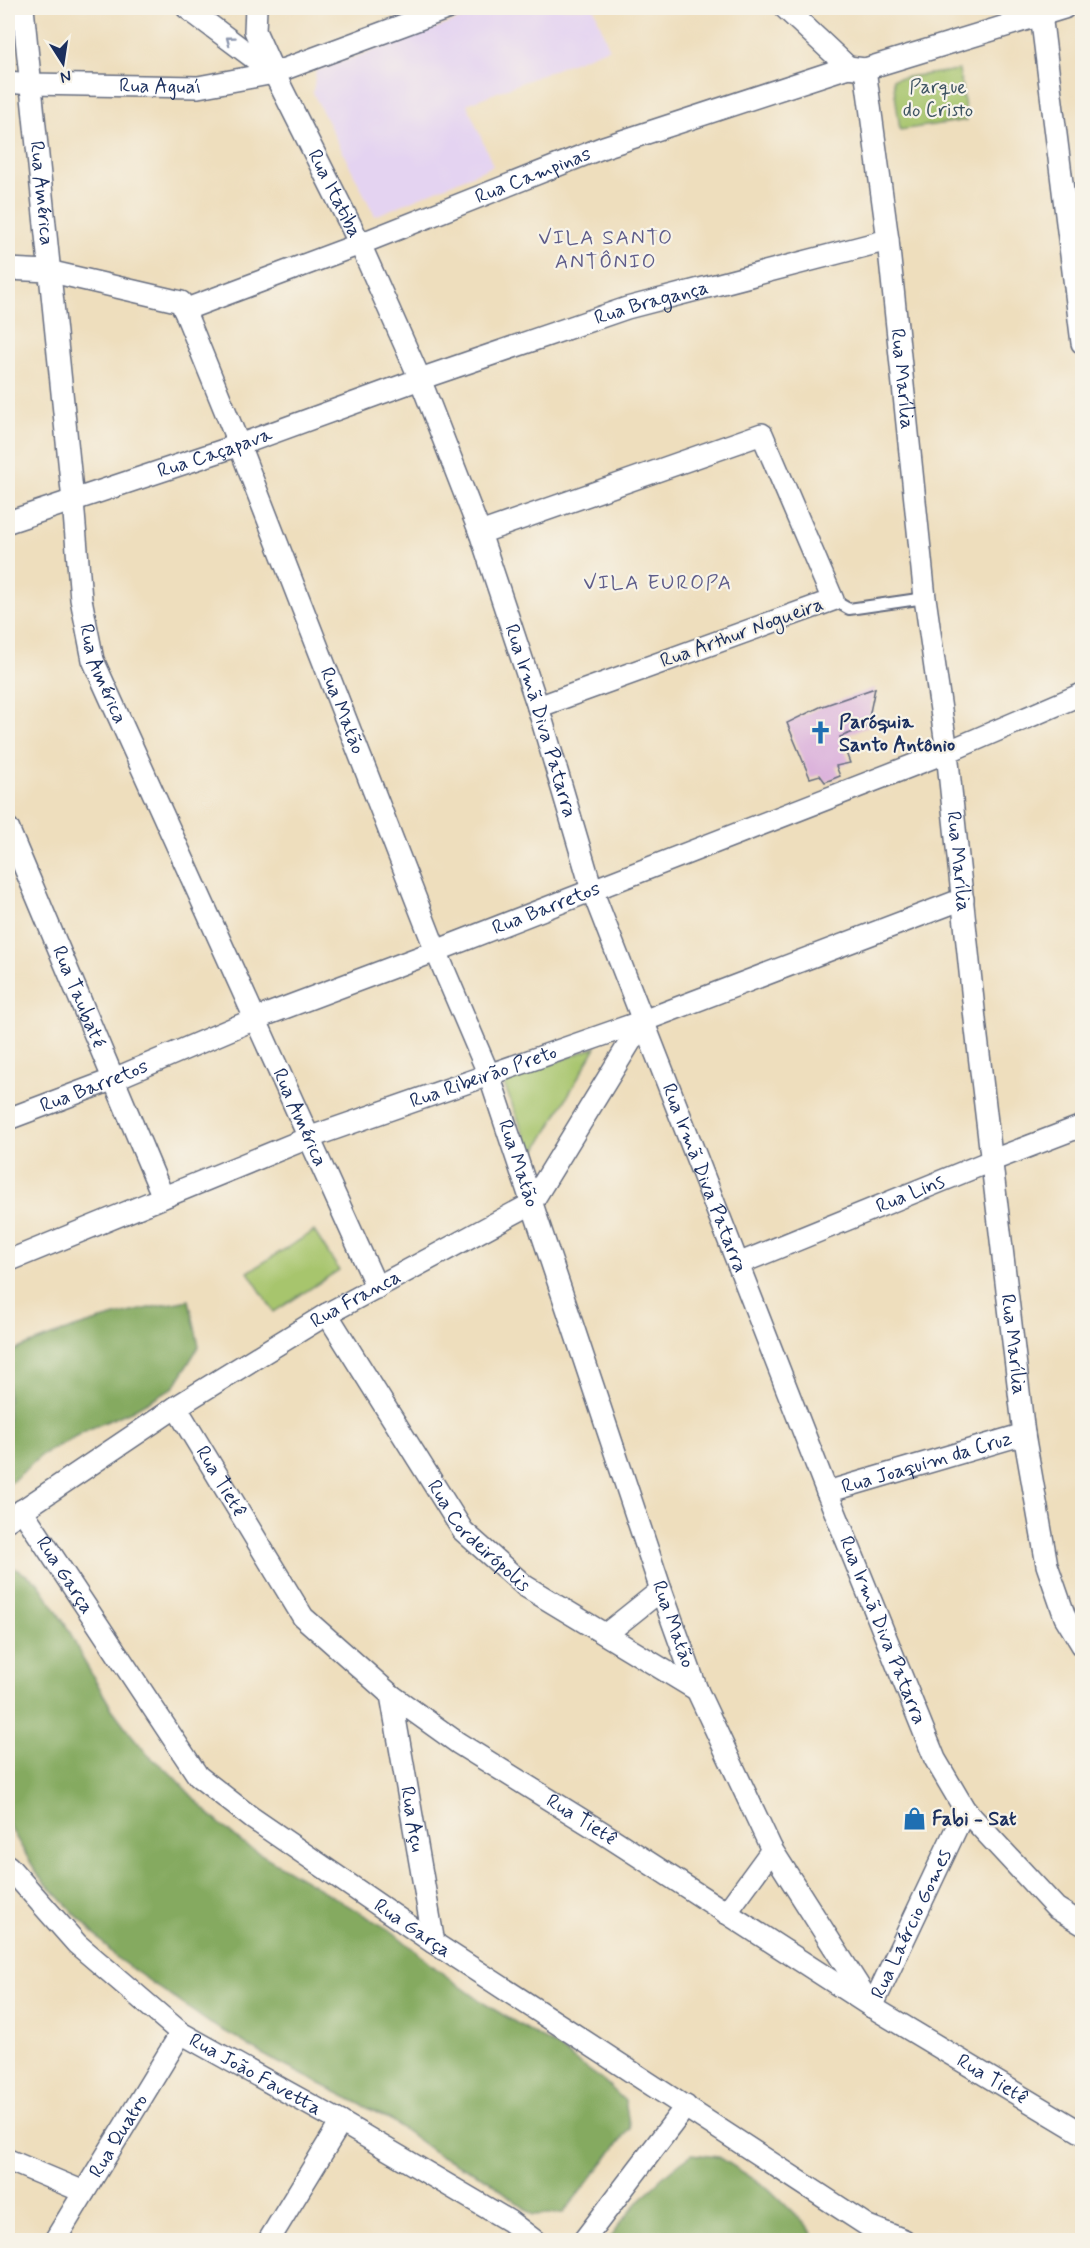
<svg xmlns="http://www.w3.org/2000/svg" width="1090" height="2248" viewBox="0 0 1090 2248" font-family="Mynerve,sans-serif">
<rect width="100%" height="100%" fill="#f7f3e8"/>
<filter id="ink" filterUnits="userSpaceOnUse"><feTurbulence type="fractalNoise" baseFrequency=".0167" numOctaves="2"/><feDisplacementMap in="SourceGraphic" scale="12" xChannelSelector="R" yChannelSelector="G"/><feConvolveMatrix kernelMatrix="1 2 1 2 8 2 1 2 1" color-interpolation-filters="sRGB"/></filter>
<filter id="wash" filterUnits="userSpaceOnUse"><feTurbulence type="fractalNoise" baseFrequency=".008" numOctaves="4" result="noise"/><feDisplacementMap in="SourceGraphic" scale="24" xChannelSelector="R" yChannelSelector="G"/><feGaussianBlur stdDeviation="1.35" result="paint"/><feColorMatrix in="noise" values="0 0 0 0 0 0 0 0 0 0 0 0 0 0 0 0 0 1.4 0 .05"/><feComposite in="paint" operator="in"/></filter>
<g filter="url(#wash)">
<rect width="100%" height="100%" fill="#eedebd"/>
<path fill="#e4d3f1" d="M493,8H594L609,48L467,104L493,166L375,216L313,93L316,71Z"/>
<g fill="#a7c56d" stroke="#617a66" stroke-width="1.5">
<path d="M959,70L967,120L900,130L893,79Z"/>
<path d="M596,1047L533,1156L503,1082Z"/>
<path d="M314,1231L339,1270L274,1312L248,1272Z"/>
</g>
<g fill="#85aa60" stroke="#506c5f" stroke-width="1.5">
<path d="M189,1300L199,1346L174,1387L131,1411L87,1430L43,1454L8,1485V1353C66,1328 126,1311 189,1300Z"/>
<path d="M8,1566H11L37,1581L69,1630L81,1656L112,1709L130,1733L148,1755L170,1773L211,1816L242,1843L393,1932L438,1970L485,2004L555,2046L604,2081L625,2101L630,2129L563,2213L533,2215L487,2179L437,2154L389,2119L260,2053L237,2038L211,2024L118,1959L38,1875L8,1824Z"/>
<path d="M692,2154L719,2157L768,2188L809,2228L816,2240H608C631,2208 659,2176 692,2154Z"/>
</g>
<g id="blocks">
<path fill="#dcb3dc" d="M875,688L867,727L840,737L850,763L836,766L840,776L825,782L820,775L810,778L787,723L820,707Z"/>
</g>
</g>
<g filter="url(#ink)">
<use href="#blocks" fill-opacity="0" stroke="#656c7f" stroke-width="1.5"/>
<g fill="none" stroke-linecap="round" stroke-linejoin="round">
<defs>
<path id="lane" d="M833,600L849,609L925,598"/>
<g id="street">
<path id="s1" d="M23,8L73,501L81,599L93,660L377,1288"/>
<path d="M187,8L271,71"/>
<path id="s2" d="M256,8L255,31L274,73L360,244L420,379L480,533L538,707L592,890L827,1492L935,1759L965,1810L1056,1908L1082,1924"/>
<path d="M785,8L848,67"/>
<path d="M1041,14L1082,343"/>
<path id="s3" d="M865,69L888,240L925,598L947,752L976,1029L1024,1434L1047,1565L1065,1617L1082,1645"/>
<path id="s4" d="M8,82L30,84L198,87L274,73L449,8"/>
<path id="s5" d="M8,269L48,271L181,302L239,445L436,951L489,1075L661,1590L697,1690L772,1850L872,2007"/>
<path id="s6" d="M184,310L360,244L604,147L848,67L865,69L1064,8"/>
<path id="s7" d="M8,522L239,445L420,379L627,308L888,240"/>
<path d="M480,533L762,434L833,600L538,707"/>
<path id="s8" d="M8,828L163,1197"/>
<path id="s9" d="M8,1119L114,1079L255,1019L436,951L947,752L1082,694"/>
<path id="s10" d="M8,1261L308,1138L643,1021L963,899"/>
<path id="s11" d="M738,1264L993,1160L1082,1126"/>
<path id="s12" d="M327,1314L463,1531L525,1586L697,1690"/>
<path id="s13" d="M176,1407L303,1617L391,1695L458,1743L600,1831L872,2007L1082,2133"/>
<path id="s14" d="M827,1492L1024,1434"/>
<path id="s15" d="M22,1510L198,1776L252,1818L434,1943L868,2226L904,2240"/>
<path id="s16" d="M8,1520L176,1407L327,1314L531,1204L643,1021"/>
<path d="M606,1634L661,1590"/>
<path id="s17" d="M391,1695L434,1943"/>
<path id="s18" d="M8,1866L77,1944L181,2033L341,2122L509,2221L534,2240"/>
<path d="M726,1913L772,1850"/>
<path id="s19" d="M872,2007L965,1810"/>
<path d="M8,2160L84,2192"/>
<path id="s20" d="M55,2240L181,2033"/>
<path d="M269,2240L341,2122"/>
<path d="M584,2240L686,2106"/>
</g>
</defs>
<use href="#lane" stroke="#656c7f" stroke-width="14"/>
<use href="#street" stroke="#656c7f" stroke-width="24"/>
<use href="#lane" stroke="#fff" stroke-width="10"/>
<use href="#street" stroke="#fff" stroke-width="21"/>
</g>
<defs><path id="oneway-chevron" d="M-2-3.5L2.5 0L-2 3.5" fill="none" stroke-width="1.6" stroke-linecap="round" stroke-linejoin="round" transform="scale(1.5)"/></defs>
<use stroke="#8d97ae" href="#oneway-chevron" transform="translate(230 40) rotate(-143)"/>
</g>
<defs>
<symbol id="church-bare" viewBox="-9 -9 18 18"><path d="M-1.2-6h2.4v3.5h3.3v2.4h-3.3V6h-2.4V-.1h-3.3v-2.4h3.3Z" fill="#1f6fb2" stroke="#f7f3e8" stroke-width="2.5" paint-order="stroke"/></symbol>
<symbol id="shop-bare" viewBox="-9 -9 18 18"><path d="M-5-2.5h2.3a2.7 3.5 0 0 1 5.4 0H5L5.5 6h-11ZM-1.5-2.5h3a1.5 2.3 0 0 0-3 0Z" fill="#1f6fb2" stroke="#f7f3e8" stroke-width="2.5" paint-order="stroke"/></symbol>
</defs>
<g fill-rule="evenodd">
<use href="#church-bare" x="804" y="716" width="33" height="33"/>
<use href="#shop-bare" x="898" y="1802" width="33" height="33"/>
</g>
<g text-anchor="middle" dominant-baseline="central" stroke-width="4.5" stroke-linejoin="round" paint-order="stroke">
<g font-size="20" fill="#1b2f5e" stroke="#f7f3e8">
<text stroke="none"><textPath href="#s4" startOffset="152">Rua Aguaí</textPath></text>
<text stroke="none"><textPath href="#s6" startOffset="374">Rua Campinas</textPath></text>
<text stroke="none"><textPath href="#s1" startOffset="186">Rua América</textPath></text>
<text stroke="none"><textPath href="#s2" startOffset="204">Rua Itatiba</textPath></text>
<text stroke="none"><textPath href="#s7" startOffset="680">Rua Bragança</textPath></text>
<text stroke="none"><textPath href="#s3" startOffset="312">Rua Marília</textPath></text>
<text stroke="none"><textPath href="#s7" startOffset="218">Rua Caçapava</textPath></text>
<text transform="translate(742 633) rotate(-20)">Rua Arthur Nogueira</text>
<text stroke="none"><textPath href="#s1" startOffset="672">Rua América</textPath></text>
<text stroke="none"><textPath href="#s5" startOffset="616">Rua Matão</textPath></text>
<text stroke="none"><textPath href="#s2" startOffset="771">Rua Irmã Diva Patarra</textPath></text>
<text stroke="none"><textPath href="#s3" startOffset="798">Rua Marília</textPath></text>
<text stroke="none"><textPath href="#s9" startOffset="578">Rua Barretos</textPath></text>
<text stroke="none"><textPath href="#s8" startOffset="183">Rua Taubaté</textPath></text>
<text stroke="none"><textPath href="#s10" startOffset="510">Rua Ribeirão Preto</textPath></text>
<text stroke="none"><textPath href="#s9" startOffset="92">Rua Barretos</textPath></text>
<text stroke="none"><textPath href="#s1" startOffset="1158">Rua América</textPath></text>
<text stroke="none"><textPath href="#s5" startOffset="1102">Rua Matão</textPath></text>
<text stroke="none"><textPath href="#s2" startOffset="1257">Rua Irmã Diva Patarra</textPath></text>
<text stroke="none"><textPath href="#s11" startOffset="186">Rua Lins</textPath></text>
<text stroke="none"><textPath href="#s16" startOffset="412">Rua Franca</textPath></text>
<text stroke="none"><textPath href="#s3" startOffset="1284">Rua Marília</textPath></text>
<text stroke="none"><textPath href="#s14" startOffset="104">Rua Joaquim da Cruz</textPath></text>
<text stroke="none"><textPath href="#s13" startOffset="87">Rua Tietê</textPath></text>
<text stroke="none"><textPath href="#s12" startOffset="270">Rua Cordeirópolis</textPath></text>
<text stroke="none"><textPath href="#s15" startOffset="78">Rua Garça</textPath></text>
<text stroke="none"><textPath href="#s5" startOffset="1588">Rua Matão</textPath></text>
<text stroke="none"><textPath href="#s2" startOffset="1743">Rua Irmã Diva Patarra</textPath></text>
<text stroke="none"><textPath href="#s17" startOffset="126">Rua Açu</textPath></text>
<text stroke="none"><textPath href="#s13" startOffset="591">Rua Tietê</textPath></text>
<text stroke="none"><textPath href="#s19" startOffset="92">Rua Laércio Gomes</textPath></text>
<text stroke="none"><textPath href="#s15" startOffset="582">Rua Garça</textPath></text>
<text stroke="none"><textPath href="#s18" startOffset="326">Rua João Favetta</textPath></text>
<text stroke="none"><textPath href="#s13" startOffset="1077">Rua Tietê</textPath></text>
<text stroke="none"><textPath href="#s20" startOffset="122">Rua Quatro</textPath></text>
</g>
<g font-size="20" fill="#3e5462" stroke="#f7f3e8">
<text x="938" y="87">Parque<tspan x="938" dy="23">do Cristo</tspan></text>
</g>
<g font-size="20" font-weight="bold" fill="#1b2f5e" stroke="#f7f3e8" text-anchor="start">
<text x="839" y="722">Paróquia<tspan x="839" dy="23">Santo Antônio</tspan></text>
<text x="932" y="1819">Fabi - Sat</text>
</g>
<g font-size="21" letter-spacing="1.5" fill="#5f5d8a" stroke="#f7f3e8">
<text x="606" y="238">VILA SANTO<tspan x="606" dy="24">ANTÔNIO</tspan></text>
<text x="658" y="583">VILA EUROPA</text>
</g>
</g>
<rect width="1090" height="2248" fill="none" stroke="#f7f3e8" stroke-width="30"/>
<g transform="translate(63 63) rotate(168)" stroke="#f7f3e8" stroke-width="4.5" paint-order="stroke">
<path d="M0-4.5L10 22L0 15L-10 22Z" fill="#1b2f5e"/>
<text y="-9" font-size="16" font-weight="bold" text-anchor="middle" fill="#1b2f5e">N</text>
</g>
</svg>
